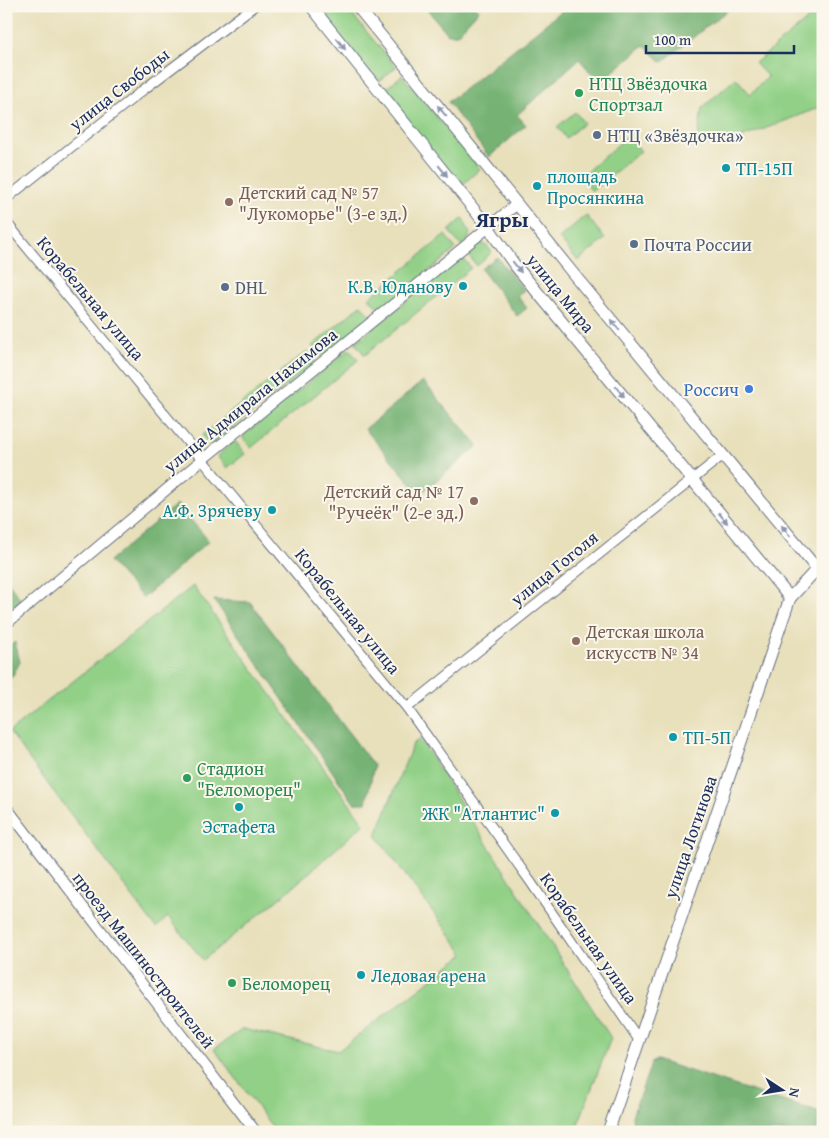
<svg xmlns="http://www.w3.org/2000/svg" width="829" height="1138" viewBox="0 0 829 1138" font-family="'Gentium Book Plus',serif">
<rect width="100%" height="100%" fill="#fbf7ec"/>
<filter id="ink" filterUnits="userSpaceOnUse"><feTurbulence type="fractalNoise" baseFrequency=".02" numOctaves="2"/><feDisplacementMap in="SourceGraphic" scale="10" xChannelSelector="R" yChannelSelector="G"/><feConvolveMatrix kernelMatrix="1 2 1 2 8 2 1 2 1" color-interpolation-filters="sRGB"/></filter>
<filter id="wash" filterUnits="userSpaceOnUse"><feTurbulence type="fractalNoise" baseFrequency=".0096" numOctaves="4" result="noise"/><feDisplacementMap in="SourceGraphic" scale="20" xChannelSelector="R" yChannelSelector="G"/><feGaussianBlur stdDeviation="1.12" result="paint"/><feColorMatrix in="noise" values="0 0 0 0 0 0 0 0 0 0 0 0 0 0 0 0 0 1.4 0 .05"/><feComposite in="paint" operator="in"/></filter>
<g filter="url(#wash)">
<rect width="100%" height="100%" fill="#e8e0bb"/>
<g fill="#91d086" stroke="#568072">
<path d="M311,6H345L396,67L376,84Z"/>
<path d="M819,10L823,14V106L736,140L697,144L702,108L736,78L750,94L768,77L755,63Z"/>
<path d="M402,75L480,169L460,187L381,93Z"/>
<path d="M575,112L584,123L566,138L557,127Z"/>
<path d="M628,136L641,151L592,191L580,177Z"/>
<path d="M586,215L605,239L578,261L559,238Z"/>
<path d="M463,218L470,234L468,240L461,246L449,231Z"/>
<path d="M445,235L456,249L380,310L369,298Z"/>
<path d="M479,243L486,245L492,252L477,266L465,251L472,246Z"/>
<path d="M461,256L471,268L365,355L355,343Z"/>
<path d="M361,305L371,317L322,358L312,346Z"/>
<path d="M349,349L358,360L251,448L242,437Z"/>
<path d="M307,351L316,362L210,446L202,435Z"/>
<path d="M235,441L245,454L227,468L217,456Z"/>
<path d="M193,586L364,824L286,893L203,960L168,917L156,928L9,732Z"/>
<path d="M420,739L611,1038L575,1132H276L214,1049L243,1029L338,1051L464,954L376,835L413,744Z"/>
</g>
<g fill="#74b273" stroke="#487068">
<path d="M424,6H476L479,10L457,34H448Z"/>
<path d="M568,6H728L729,9L662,62L644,45L600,83L579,59L517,115L526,125L489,157L448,102Z"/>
<path d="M497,257L524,290L517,296L527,308L517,316L481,269Z"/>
<path d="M423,381L478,446L420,494L365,429Z"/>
<path d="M177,504L209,541L143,598L109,561Z"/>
<path d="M6,579L22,601L6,614Z"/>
<path d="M214,600L250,602L374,766L366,803H354Z"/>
<path d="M15,642L20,662L12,677L6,682V648Z"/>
<path d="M656,1060L823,1114V1132H630L633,1125L632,1116L652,1062Z"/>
</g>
</g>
<g filter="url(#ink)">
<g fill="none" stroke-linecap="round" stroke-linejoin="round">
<defs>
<g id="minor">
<path d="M6,199L143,90L254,6"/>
<path d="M6,222L407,708L530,881L639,1040"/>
<path d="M407,708L723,455"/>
</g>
<g id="tertiary">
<path d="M6,624L203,459L517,204"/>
<path d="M6,807L256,1132"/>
</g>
<g id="secondary">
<path d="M311,6L488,227L514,264L790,598"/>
<path d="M357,6L571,271L817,569L790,598L608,1132"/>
</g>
</defs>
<use href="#minor" stroke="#636d7f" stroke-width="11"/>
<use href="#tertiary" stroke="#636d7f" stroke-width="12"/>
<use href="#secondary" stroke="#636d7f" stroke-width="13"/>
<use href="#minor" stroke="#fff" stroke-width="9"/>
<use href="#tertiary" stroke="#fff" stroke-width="10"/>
<use href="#secondary" stroke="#fff" stroke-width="11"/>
</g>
<defs><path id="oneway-solid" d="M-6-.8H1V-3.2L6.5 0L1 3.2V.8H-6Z" transform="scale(1.25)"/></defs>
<g fill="#8d97ae">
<use href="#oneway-solid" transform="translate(341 44) rotate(52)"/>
<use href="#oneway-solid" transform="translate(442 111) rotate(-129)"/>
<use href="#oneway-solid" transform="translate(443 171) rotate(51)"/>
<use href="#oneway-solid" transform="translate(517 267) rotate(52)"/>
<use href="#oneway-solid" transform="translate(615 325) rotate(-130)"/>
<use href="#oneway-solid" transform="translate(620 392) rotate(51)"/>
<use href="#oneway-solid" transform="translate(723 518) rotate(50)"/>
<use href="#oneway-solid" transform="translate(786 531) rotate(-129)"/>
</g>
</g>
<g fill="#2e9e5b" stroke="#fbf7ec" stroke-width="2">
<circle cx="579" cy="93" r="5"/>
<circle cx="187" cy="778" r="5"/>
<circle cx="232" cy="983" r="5"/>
</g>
<g fill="#5c6f8a" stroke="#fbf7ec" stroke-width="2">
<circle cx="597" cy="135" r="5"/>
<circle cx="634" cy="244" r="5"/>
<circle cx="225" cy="287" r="5"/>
</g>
<g fill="#0f9aa8" stroke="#fbf7ec" stroke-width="2">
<circle cx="726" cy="168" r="5"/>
<circle cx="537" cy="186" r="5"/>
<circle cx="463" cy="286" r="5"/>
<circle cx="272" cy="510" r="5"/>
<circle cx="673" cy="737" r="5"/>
<circle cx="239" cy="807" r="5"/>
<circle cx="555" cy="813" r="5"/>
<circle cx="361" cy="975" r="5"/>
</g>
<g fill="#8d6e63" stroke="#fbf7ec" stroke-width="2">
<circle cx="229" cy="202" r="5"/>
<circle cx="474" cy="501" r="5"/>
<circle cx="576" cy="641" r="5"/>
</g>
<circle fill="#3f7fe0" stroke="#fbf7ec" stroke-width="2" cx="749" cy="389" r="5"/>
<g text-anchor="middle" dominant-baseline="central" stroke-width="4" stroke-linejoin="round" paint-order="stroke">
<g font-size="18" fill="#27864d" stroke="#fbf7ec" text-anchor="start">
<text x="589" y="83">НТЦ Звёздочка<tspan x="589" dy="21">Спортзал</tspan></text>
<text x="197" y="768">Стадион<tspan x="197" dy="21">"Беломорец"</tspan></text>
<text x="242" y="983">Беломорец</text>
</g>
<g font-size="18" fill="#1b2f5e" stroke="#fbf7ec">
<text transform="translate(119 89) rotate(-38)">улица Свободы</text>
<text transform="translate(561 293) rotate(51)">улица Мира</text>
<text transform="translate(91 298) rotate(50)">Корабельная улица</text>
<text transform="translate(250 400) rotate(-39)">улица Адмирала Нахимова</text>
<text transform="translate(554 568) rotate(-39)">улица Гоголя</text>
<text transform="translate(348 611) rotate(51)">Корабельная улица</text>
<text transform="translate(690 837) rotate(-71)">улица Логинова</text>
<text transform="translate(589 938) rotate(55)">Корабельная улица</text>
<text transform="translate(144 960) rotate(52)">проезд Машиностроителей</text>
</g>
<g font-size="18" fill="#4e5e75" stroke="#fbf7ec" text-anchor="start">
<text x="607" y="135">НТЦ «Звёздочка»</text>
<text x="644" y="244">Почта России</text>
<text x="235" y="287">DHL</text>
</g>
<g font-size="18" fill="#0d838f" stroke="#fbf7ec" text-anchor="start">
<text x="736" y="168">ТП-15П</text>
<text x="547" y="176">площадь<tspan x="547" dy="21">Просянкина</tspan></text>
<text x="453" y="286" text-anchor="end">К.В. Юданову</text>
<text x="262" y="510" text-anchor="end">А.Ф. Зрячеву</text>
<text x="683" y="737">ТП-5П</text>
<text x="545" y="813" text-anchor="end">ЖК "Атлантис"</text>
<text x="239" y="826" text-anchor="middle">Эстафета</text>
<text x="371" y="975">Ледовая арена</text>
</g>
<g font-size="18" fill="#785e54" stroke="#fbf7ec" text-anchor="start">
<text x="239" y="192">Детский сад № 57<tspan x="239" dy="21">"Лукоморье" (3-е зд.)</tspan></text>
<text x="464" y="491" text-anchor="end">Детский сад № 17<tspan x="464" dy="21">"Ручеёк" (2-е зд.)</tspan></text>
<text x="586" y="631">Детская школа<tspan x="586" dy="21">искусств № 34</tspan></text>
</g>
<g font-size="18" fill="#366cbe" stroke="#fbf7ec" text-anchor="end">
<text x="739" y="389">Россич</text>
</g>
<g font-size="22" font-weight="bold" fill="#1b2f5e" stroke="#fbf7ec">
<text x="502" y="219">Ягры</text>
</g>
</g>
<rect width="829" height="1138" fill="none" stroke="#fbf7ec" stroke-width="25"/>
<g transform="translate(782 1090) rotate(102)" stroke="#fbf7ec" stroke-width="4" paint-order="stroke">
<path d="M0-4L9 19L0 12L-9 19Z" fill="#1b2f5e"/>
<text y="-8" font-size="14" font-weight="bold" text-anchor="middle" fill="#1b2f5e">N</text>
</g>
<path d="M646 45v8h148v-8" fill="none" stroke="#1b2f5e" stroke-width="2.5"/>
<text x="654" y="45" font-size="15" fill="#1b2f5e" stroke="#fbf7ec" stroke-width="4" paint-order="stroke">100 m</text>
</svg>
